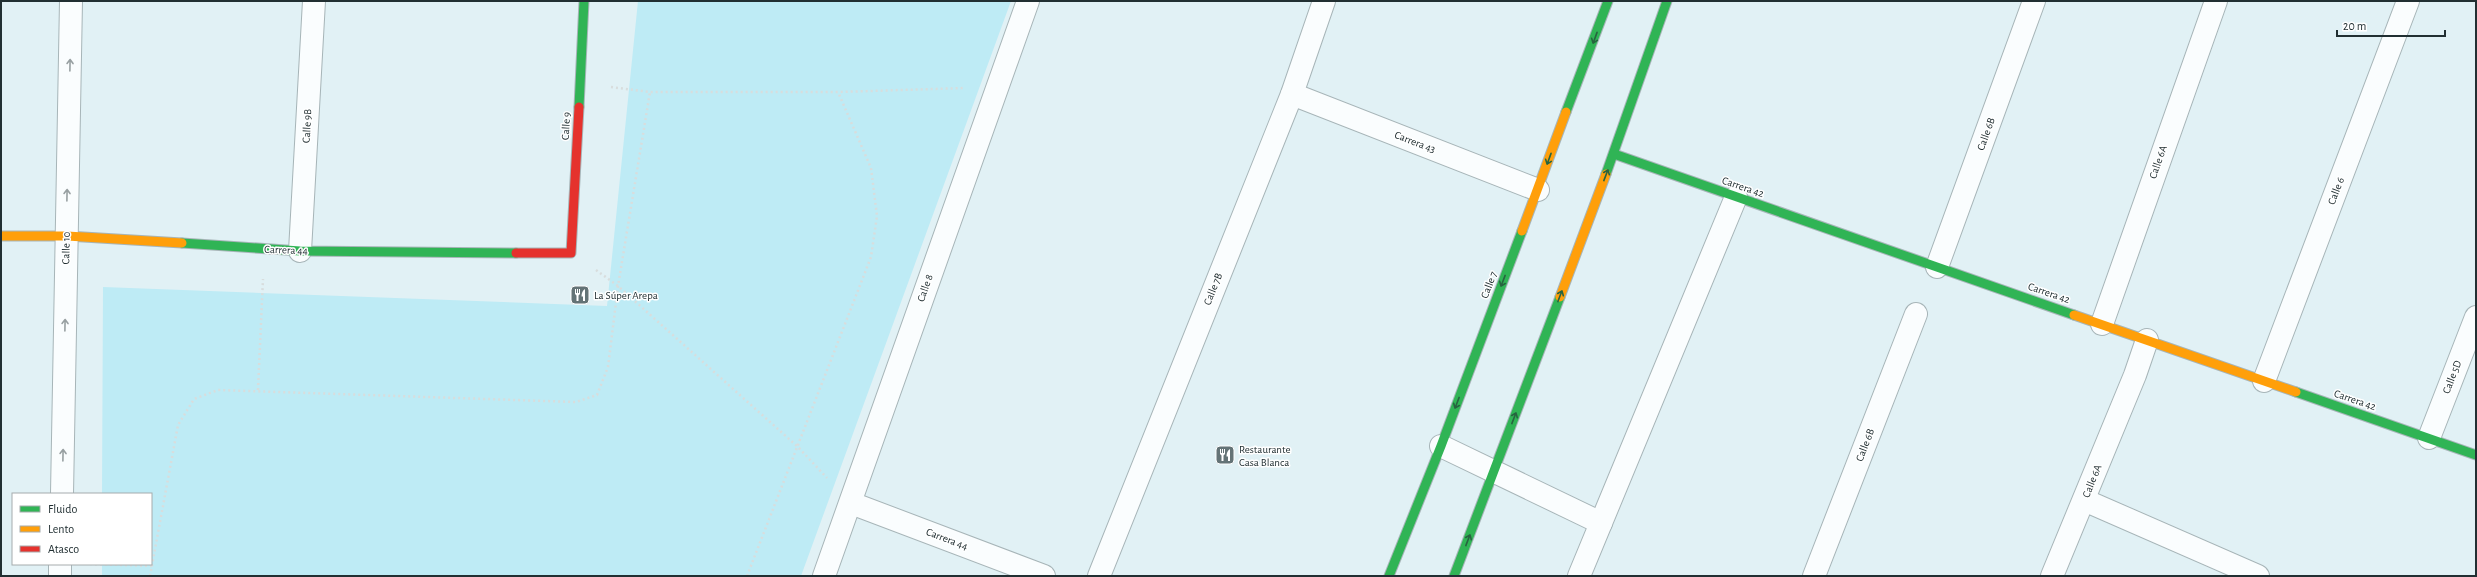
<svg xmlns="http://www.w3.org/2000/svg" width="2477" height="577" viewBox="0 0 2477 577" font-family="'Alegreya Sans',sans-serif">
<rect width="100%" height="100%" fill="#e1f1f5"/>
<path fill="#beebf5" d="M638,1H1011L801,576H102V564H151V494H102L103,287L607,306Z"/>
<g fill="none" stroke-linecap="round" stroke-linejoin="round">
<defs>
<g id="street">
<path d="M1292,94L1538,190"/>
<path d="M300,251L314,1"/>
<path d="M1937,267L2034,1"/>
<path d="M2102,324L2216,1"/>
<path d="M2264,381L2408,1"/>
<path d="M2429,438L2476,317"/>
<path d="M1441,446L1601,523"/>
<path d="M62,494L71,1"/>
<path d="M2084,500L2258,576"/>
<path d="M851,503L1044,576"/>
<path d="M60,576V564"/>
<path d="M824,576L1028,1"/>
<path d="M1099,576L1292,94L1324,1"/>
<path d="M1579,576L1736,197"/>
<path d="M1814,576L1916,314"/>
<path d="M2052,576L2135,375L2147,340"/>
</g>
<g id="fast">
<path d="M579,107L584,1"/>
<path d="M1566,112L1608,1"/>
<path d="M1614,154L2074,315"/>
<path d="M1606,174L1667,1"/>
<path d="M182,243L300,251L516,253"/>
<path d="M2296,392L2476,455"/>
<path d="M1389,576L1441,446L1522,231"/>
<path d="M1454,576L1560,297"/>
</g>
<g id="slow">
<path d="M1522,231L1566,112"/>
<path d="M1,236H67L182,243"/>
<path d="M1560,297L1606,174"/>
<path d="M2074,315L2296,392"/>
</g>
<path id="jam" d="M516,253H571L579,107"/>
</defs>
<use href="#street" stroke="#a7b5b8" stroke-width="24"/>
<use href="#fast" stroke="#a7b5b8" stroke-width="11"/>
<use href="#slow" stroke="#a7b5b8" stroke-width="11"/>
<use href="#jam" stroke="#a7b5b8" stroke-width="11"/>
<g stroke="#d8dddd" stroke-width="2.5" stroke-dasharray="2 3" stroke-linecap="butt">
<path d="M611,87L650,92H838L965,88"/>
<path d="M596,270L618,286L798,447L827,478"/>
<path d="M258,390L263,279"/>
<path d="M90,564L152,566"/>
<path d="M150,576L178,425L194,399L218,390L576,402L597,395L608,367L618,286L650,92"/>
<path d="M747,576L871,257L877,216L871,168L838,92"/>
</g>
<use href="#street" stroke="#fafdfe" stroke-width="22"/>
<use href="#fast" stroke="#30b455" stroke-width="9"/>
<use href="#slow" stroke="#ff9f0a" stroke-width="9"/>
<use href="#jam" stroke="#e5322d" stroke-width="9"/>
</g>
<defs><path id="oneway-shaft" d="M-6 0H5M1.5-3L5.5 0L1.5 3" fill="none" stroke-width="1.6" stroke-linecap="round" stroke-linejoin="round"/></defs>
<g stroke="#276440">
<use href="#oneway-shaft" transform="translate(1595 38) rotate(110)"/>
<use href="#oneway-shaft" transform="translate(1549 159) rotate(110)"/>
<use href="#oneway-shaft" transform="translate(1606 175) rotate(-69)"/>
<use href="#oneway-shaft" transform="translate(1503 281) rotate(111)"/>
<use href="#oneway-shaft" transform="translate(1560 296) rotate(-69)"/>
<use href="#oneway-shaft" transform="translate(1457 403) rotate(111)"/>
<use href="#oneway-shaft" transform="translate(1514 418) rotate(-69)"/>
<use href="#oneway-shaft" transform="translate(1468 540) rotate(-69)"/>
</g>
<g stroke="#98a0a2">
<use href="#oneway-shaft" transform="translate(70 65) rotate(-89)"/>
<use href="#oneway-shaft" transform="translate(67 195) rotate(-89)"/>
<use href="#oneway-shaft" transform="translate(65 325) rotate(-89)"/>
<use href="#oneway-shaft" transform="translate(63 455) rotate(-89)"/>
</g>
<defs>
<symbol id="restaurant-square" viewBox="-11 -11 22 22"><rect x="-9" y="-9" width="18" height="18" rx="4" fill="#647376" stroke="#fff"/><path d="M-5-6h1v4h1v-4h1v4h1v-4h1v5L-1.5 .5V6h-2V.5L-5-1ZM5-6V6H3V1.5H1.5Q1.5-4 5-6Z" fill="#fff"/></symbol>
</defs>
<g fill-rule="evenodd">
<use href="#restaurant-square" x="569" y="284" width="22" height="22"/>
<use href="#restaurant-square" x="1214" y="444" width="22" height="22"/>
</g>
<g text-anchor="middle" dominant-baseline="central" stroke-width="3" stroke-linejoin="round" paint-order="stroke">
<g font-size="11" fill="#212f32" stroke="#fff">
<text transform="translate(307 126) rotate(-87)">Calle 9B</text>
<text transform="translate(566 126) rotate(-87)">Calle 9</text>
<text transform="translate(1986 134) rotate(-70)">Calle 6B</text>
<text transform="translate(1415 142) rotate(21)">Carrera 43</text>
<text transform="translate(2158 162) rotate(-71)">Calle 6A</text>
<text transform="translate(1743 187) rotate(19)">Carrera 42</text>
<text transform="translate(2336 191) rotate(-69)">Calle 6</text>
<text transform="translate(66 248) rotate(-89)">Calle 10</text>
<text transform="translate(286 250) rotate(2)">Carrera 44</text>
<text transform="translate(1489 285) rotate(-69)">Calle 7</text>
<text transform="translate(925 288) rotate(-71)">Calle 8</text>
<text transform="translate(1213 289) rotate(-68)">Calle 7B</text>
<text transform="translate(2049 293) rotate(19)">Carrera 42</text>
<text transform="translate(2452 377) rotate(-69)">Calle 5D</text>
<text transform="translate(2355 400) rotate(19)">Carrera 42</text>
<text transform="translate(1865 445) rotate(-69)">Calle 6B</text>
<text transform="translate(2092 481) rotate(-68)">Calle 6A</text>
<text transform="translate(947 539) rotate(21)">Carrera 44</text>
</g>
<g font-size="11" fill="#212f32" stroke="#fff" text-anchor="start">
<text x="594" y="295">La Súper Arepa</text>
<text x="1239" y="449">Restaurante<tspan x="1239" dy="13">Casa Blanca</tspan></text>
</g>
</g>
<rect width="2477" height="577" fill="none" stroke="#212f32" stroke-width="4"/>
<rect x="12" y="493" width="140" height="72" fill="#ffffff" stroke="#a6acad"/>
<rect x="20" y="506" width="20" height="6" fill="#30b455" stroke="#a6acad"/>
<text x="48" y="513" font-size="12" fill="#212f32">Fluido</text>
<rect x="20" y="526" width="20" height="6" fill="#ff9f0a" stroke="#a6acad"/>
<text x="48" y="533" font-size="12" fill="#212f32">Lento</text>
<rect x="20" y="546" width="20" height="6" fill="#e5322d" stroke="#a6acad"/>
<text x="48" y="553" font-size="12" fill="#212f32">Atasco</text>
<path d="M2337 30v6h108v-6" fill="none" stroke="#212f32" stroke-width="2"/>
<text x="2343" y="30" font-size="12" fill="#212f32" stroke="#ffffff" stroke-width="3" paint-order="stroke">20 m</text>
</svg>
